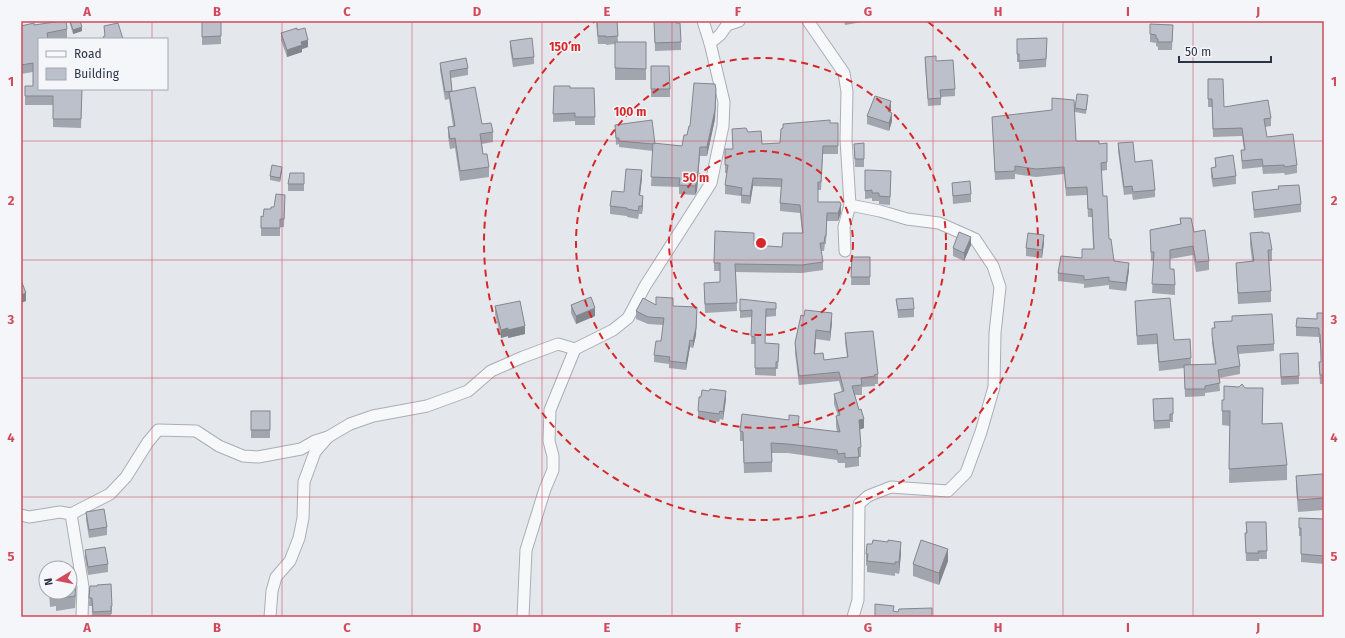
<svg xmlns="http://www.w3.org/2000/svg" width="1345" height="638" viewBox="0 0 1345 638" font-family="'Fira Sans',sans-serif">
<rect width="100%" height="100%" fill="#e4e7ec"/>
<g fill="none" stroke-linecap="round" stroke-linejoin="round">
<defs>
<g id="street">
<path d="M808,21L844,73L847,92L846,139L850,205L844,227L845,251"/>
<path d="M710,43L720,35L727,25L739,21"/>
<path d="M850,205L880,211L907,219L939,223L975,239L993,266L1000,287L995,333L994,387L981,432L966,473L948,491L891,487L868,496L859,504L858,600L853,617"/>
<path d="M71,514L110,494L126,477L148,442L158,430L196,431L219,446L243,456L258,457L301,449L315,441L328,437"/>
<path d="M21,515L29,517L60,512L71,514L83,587L82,617"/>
<path d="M270,617L272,591L276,577L290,561L299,538L303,518L304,482L315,452L328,437L350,424L373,416L427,406L468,391L491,371L523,357L558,344L575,349"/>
<path d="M523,617L526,550L545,489L553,470V456L549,441L550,410L575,349L613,330L628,318L645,286L711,183L723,126L724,102L710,43L703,21"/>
</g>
</defs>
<use href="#street" stroke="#a9aeb7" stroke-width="13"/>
<use href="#street" stroke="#f7f8fa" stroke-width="11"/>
</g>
<g fill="#a1a5ae">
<path d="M69,21H80L82,31L73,34Z"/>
<path d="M202,21H221V44L202,45Z"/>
<path d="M596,21H617L618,42H646V80H615V44L606,45V44H598Z"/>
<path d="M645,21H677L681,42V50L655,51L654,22Z"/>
<path d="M844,21H862V22L845,25Z"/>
<path d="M1150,24L1173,25L1172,50H1158V47L1156,46V43L1150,42Z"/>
<path d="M34,25L67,29V38L60,39H39V89H82L81,128L53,127V105H25V86H33V72L21,74V26Z"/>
<path d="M297,30L308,47L302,49V52L287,57L281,40V33Z"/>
<path d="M1017,39L1047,46L1046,67L1019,69V62H1017Z"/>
<path d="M510,41L534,57V64L513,67L510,48Z"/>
<path d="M925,57L936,61L955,89V96L941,97V105L928,106L925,64Z"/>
<path d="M440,63L468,68V75L451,78L452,91L482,124L493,132V142L482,144L483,154L489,167V177L460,181L455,148L450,149L448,136V127L453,126L449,99L445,100L440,70Z"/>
<path d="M651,66L670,89V97H651Z"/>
<path d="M1208,79L1224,107L1271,118V126L1265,127L1267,137L1297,165V173L1285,175L1284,173L1263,174L1262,167L1242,169L1241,150H1244L1242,136L1213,137L1212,107H1208Z"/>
<path d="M554,86L570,88H594L595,125H575V121L553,122Z"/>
<path d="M716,98L715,119L707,156H700L697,191L695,195L679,194V187L651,186L653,151L619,147V144L616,145L615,125L655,144L682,146L690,126Z"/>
<path d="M1088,99L1086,114L1075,112V108Z"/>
<path d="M891,109L890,112L892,121L889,131L867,124V116Z"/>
<path d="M992,117L1076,141L1099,144L1107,143V170L1101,171L1103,196L1109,239L1114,261L1129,270L1126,291L1109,289V285L1084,288V284L1058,281V273L1082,258L1093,249L1092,217H1088L1087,195L1066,196L1064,174L1036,177L1015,174V179L995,180Z"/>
<path d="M830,123H838V154H823L821,190H818V202L841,213L838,221H827L826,244H825L824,251H821L823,262V270L802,273L736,272L737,311L705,313L704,291L720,282V271H714V263L754,245L782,247L802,233L800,213L780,211V203L781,187L753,186L750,204L741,203V196L725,194V185L727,173H725V149H733L732,129L748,132L762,144L780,143Z"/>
<path d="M864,143V167H855L854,144Z"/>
<path d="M1118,143L1155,190V197L1133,200L1132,194L1124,195L1118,151Z"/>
<path d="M1215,158L1236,176V184L1213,187L1211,176V168H1215Z"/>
<path d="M865,170L891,179L890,205L879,204V201H872V198L865,199Z"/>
<path d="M282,171L280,182L270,180V176Z"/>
<path d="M304,173V191H288V184Z"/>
<path d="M642,178L640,195L643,204L642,214H639L638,219L627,217V216L610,214V206L624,192Z"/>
<path d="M952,183L971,194V202L953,204Z"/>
<path d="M1252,192L1301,204V212L1254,218Z"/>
<path d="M285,203L284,227H280V236H261V228L263,217L274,207Z"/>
<path d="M1180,218L1194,232L1209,261V270L1196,272L1193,255L1170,259V269L1175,285V295L1152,293L1154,261H1151L1150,230L1180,224Z"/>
<path d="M1250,233L1272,250V261H1269L1271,291V302L1238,304L1236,263L1252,261L1250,244Z"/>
<path d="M1044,243L1042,258L1026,256V248Z"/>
<path d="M971,245L964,261L953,256V248Z"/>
<path d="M852,257H870V285H851Z"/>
<path d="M740,299L776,303V316L766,317L765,343L779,344L778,369H776V376L755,375V344H751L752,317L740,318Z"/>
<path d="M896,299L914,309V317L898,318Z"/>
<path d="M1135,301L1174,340L1191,358V364H1215L1212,343V328H1214V322L1232,321V316L1274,344V351L1238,354L1240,366V374L1219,378L1220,391L1205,393V396L1185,397L1184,368L1159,371L1157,344L1137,345Z"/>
<path d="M571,305L595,316L576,324L571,313Z"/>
<path d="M656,305L673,306L696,335L693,348L690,347L686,370L669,368V364L654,362V355L661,341L663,325L648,324L636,319V311Z"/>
<path d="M495,306L525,334L508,338V336L501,338L495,314Z"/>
<path d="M1324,313V384H1320L1319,362H1321L1320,343H1319V337L1296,336V327L1317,319Z"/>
<path d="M801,315L832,322L830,341L816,339L815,354L824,360L847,357L845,342V333L878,374V384H875V386L862,387V395H855L864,428L860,429L861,447V457H859V466L845,468V463H838L837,460L788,453H772V472L744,473L743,441H740V431L799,427L837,432L836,426V416H838L834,404V394L842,392L839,381L799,385L795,353V343Z"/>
<path d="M1280,354L1299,376V384L1281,385Z"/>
<path d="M1224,386L1245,388L1263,402L1262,424L1287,465V480L1229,483L1230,426L1222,425V400H1224Z"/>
<path d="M1173,398V422H1170V428L1154,429L1153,399Z"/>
<path d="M726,399L723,420L720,419L719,422L698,419V411Z"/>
<rect x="251" y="411" width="19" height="27"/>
<path d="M1324,475V510L1298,512L1296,488V476Z"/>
<path d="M86,512L107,527V535L89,538L86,520Z"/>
<path d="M1299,518L1324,519V564L1301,562V536H1299Z"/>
<path d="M1246,522H1266L1267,559H1259V561H1246L1245,533H1246Z"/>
<path d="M85,550L108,564V572L88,575L85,558Z"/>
<path d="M901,553L899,574L895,573V576L867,572V566L866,565V554Z"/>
<path d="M948,561L939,585L913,576V564Z"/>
<path d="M90,586L112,606V614H111V617H92V606H89Z"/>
<path d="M49,592H70L76,595L75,608L56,611V606L50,607Z"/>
</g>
<g fill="#83868d">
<path d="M82,27V31L73,34V30Z"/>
<path d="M308,40V47L302,49V52L287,57V50L301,42Z"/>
<path d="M716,89L715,119L707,156V147Z"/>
<path d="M891,101V109L888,119V111Z"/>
<path d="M892,113V121L889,131V123Z"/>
<path d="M700,147L697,191L695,195V186Z"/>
<path d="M282,167V171L280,182V178Z"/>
<path d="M642,170V178L639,203V195Z"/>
<path d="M753,178V186L750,204V196Z"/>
<path d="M643,196V204L642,214V206Z"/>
<path d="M841,205V213L838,221V213Z"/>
<path d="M1044,235V243L1042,258V250Z"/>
<path d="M971,237V245L964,261V253Z"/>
<path d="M1129,263V270L1126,291V283Z"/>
<path d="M26,293V301L21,303V295Z"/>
<path d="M595,308V316L576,324V316Z"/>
<path d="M832,313V322L830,341V332Z"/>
<path d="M697,314L696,335L693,348V341Z"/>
<path d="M525,326V334L508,338V330Z"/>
<path d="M508,328V336L501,338V330Z"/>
<path d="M816,330V339L814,364V354Z"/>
<path d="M690,340V347L686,370V363Z"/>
<path d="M1263,388V402L1262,438V424Z"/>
<path d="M726,391V399L723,420V412Z"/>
<path d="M864,419V428L859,430V420Z"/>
<path d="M901,542V553L899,574V562Z"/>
<path d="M948,549V561L939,585V573Z"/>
</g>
<g fill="#bbc0ca" stroke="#83868d">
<path d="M62,21H66L67,29L47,33L48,39H39V89H82L81,119H53V96H25V86H33V63L21,65V26L34,23V25Z"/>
<path d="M70,21H80L82,27L73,30Z"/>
<path d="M202,21H221V36L202,37Z"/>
<path d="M597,21H617L618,36L606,37V36H598Z"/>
<path d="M654,21H676V23H680L681,42L655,43Z"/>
<path d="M118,23L123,39H104L103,37L105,36L104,26Z"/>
<path d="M1150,24L1173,25L1172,42H1158V39L1156,38V35L1150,34Z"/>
<path d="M297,28V30L305,28L308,40L301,42L302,45L287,50L281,33Z"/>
<path d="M532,38L534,57L513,59L510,41Z"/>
<path d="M1047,38L1046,59L1019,61V54H1017V39Z"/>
<path d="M615,42H646V69L615,68Z"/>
<path d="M936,56V61L953,60L955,89L940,90L941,98L928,99L925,57Z"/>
<path d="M466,58L468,68L450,71L452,91L445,92L440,63Z"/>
<path d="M651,66H669L670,89H651Z"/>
<path d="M1208,79H1223L1224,107L1268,100L1271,118L1264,119L1267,137L1293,134L1297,165L1285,167L1284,165L1263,166L1262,159L1242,161L1241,150H1245L1242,128L1213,129L1212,99H1208Z"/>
<path d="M694,83L715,84L716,89L715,110L707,147H700L697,182L695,186L679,185L680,178L651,177L653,143L682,146L684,135H687L689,126H690Z"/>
<path d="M554,86H570V88H594L595,117H575V113L553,114Z"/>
<path d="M475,87L482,124L491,123L493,132L480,134L483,154H487L489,167L460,171L455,138L450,139L448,127L455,126L449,92Z"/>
<path d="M1077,94L1088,95L1086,110L1075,108Z"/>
<path d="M875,96L891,101L888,111L892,113L889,123L867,116Z"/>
<path d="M1052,98L1074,100L1076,141H1099V144L1107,143V162L1101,163L1103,196H1107L1109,239H1111L1114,261L1129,263L1126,283L1109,281V277L1084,280V276L1058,273L1061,256L1082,258V249H1094L1092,209H1088L1087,187L1066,188L1064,167L1036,169L1015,166V171L995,172L992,117L1052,110Z"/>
<path d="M652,120L655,144L653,143V144L619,141V138H616L615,125Z"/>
<path d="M830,120V123H838V146H823L821,182H818V202H840L841,205L838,213H827L826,236H825L824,243H820L823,262L802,265L735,264L737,303L705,304L704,283L720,282V263H714L715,231L754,233V245L782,247L783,233H803L800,205L780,203L782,179L753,178L750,196L741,195L742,188L725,185L728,165H725V149H733L732,129L746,128L748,132L761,131L762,144L780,143L781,129L783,128V124Z"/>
<path d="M1133,142L1135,162L1152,160L1155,190L1133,192L1132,186L1124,187L1118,143Z"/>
<path d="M864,143V159H855L854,144Z"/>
<path d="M1233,155L1236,176L1213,179L1211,168L1216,167L1215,158Z"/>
<path d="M272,165L282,167L280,178L270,176Z"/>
<path d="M626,169L642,170L639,195L643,196L642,206H639L638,211L627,209V208L610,206L612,191L624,192Z"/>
<path d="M865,170L891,171L890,197L879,196V193H872V190L865,191Z"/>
<path d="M290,173H304V184H288Z"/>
<path d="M970,181L971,194L953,196L952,183Z"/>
<path d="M1299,185L1301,204L1254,210L1252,192L1279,189L1278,186Z"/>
<path d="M276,194L285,195L284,219H280V228H261V216L263,217L264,209H271V207H274Z"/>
<path d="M1180,218H1191L1194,232L1205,230L1209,261L1196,262L1193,246L1170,250V269H1174L1175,285L1152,284L1154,252H1151L1150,230L1181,224Z"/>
<path d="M959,232L971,237L964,253L953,248Z"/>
<path d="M1263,232V233H1269L1272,250H1268L1271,291L1238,293L1236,263L1254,261L1250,233Z"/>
<path d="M1028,233L1044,235L1042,250L1026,248Z"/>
<path d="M852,257H870V277H851Z"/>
<path d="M21,280L26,293L21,295Z"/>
<path d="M591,297L595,308L576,316L571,305Z"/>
<path d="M656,297L673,298V306L697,307L696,328L693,341L690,340L686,363L669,361L670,357L654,355L656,341H661L664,318L648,317L636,311L643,298L656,305Z"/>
<path d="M913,298L914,309L898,310L896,299Z"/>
<path d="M1170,298L1174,340L1190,339L1191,358L1159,362L1157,334L1137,336L1135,301Z"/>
<path d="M740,299L776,303V309H766L765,343L779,344L778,362H776V368H755V337L751,336L752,310L740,311Z"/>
<path d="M520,301L525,326L508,330V328L501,330L495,306Z"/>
<path d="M805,310L832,313L830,332L816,330L814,354L823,353L824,360L848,357L845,333L873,331L878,374L874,375L875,376L861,378L862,385L852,386L859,410L861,409L864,419L859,420L861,447L858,448L859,457L845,458V453L838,454L837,450L788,444L771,443L772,462L744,463L743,432L740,431L742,414L789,420V415L799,416L798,427L840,432L836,416L840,415L834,394L844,391L839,372L799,376L795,343L801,315L804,316Z"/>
<path d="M1317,313H1324V375H1320L1319,362H1321V354L1320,334H1319V328L1296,327L1297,318L1317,319Z"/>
<path d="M1272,314L1274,344L1237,346L1240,366L1218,370L1220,383L1205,386V389H1185L1184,365L1216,364L1212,335V328H1215L1214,322L1232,321V316Z"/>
<path d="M1298,353L1299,376L1281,377L1280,354Z"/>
<path d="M1242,384L1245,388H1263L1262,424L1282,423L1287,465L1229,469L1230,411H1222V400H1224V386L1239,387Z"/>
<path d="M710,389L726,391L723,412L720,411L719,414L698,411L699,397H701L702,390L709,391Z"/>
<path d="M1173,398V414H1170V420L1154,421L1153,399Z"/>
<rect x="251" y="411" width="19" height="19"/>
<path d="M1322,474L1323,476L1324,475V498L1298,500L1296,476Z"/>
<path d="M104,509L107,527L89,530L86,512Z"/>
<path d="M1299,518L1324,519V556L1301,554V528H1299Z"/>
<path d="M1246,522H1266L1267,551H1258L1259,553H1246L1245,533H1247Z"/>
<path d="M873,540L888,542V540L901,542L899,562H895V564L867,561L868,554H866L867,544H872Z"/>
<path d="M921,540L948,549L939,573L913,564Z"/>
<path d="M105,547L108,564L88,567L85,550Z"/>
<path d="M70,582H74V584L76,583L75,596L56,599V595H50V592H70Z"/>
<path d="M111,584L112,606H111V611L93,612L92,598H89L90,586H97V585Z"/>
<path d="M875,604L894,606L893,611L898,612L899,609L932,608V617H875Z"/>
</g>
<path fill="none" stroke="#d1495b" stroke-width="1" stroke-opacity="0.55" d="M152,21V39M282,21V617M412,21V617M542,21V617M672,21V617M803,21V617M933,21V617M1063,21V617M1193,21V617M152,89V617M21,141H1324M21,260H1324M21,378H1324M21,497H1324"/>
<g fill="none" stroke="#d62828" stroke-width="2" stroke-dasharray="7 5">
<circle cx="761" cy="243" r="92"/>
<circle cx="761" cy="243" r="185"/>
<path d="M928 22A277 277 0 1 1 594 22"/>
</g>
<circle cx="761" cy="243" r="6" fill="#d62828" stroke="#f4f6f9" stroke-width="2"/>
<g font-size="12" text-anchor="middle" font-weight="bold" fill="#d62828" stroke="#f4f6f9" stroke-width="3" stroke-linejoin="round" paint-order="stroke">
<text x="565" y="51">150 m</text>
<text x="630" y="116">100 m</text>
<text x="696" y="182">50 m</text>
</g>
<rect width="1345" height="638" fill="none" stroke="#f4f6f9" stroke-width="44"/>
<rect x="38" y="38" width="130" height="52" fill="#f4f6f9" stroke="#a4a8b1"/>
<rect x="46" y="51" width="20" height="6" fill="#f7f8fa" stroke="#a4a8b1"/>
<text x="74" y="58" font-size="12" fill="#2b3445">Road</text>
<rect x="46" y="68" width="20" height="12" fill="#bbc0ca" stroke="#a4a8b1"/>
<text x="74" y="78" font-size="12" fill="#2b3445">Building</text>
<g transform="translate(58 580) rotate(260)"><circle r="19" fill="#f4f6f9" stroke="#a4a8b1"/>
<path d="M0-3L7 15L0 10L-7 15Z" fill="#d1495b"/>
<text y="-6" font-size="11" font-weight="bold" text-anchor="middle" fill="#2b3445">N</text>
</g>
<path d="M1179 56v6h92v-6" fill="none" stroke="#2b3445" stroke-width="2"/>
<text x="1185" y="56" font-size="12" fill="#2b3445" stroke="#f4f6f9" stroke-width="3" paint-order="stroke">50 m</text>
<rect x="22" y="22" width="1301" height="594" fill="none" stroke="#d1495b" stroke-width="1.5"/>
<g font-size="13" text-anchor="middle" font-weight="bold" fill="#d1495b">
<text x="87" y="16">A</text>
<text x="217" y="16">B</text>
<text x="347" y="16">C</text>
<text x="477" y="16">D</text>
<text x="607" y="16">E</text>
<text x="738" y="16">F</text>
<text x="868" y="16">G</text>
<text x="998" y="16">H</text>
<text x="1128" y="16">I</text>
<text x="1258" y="16">J</text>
<text x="11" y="86">1</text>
<text x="1334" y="86">1</text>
<text x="11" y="205">2</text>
<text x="1334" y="205">2</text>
<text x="11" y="324">3</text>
<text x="1334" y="324">3</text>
<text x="11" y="442">4</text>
<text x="1334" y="442">4</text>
<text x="11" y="561">5</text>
<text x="1334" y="561">5</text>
<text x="87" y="632">A</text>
<text x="217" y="632">B</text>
<text x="347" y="632">C</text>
<text x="477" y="632">D</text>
<text x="607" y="632">E</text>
<text x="738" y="632">F</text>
<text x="868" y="632">G</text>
<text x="998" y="632">H</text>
<text x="1128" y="632">I</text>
<text x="1258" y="632">J</text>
</g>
</svg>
